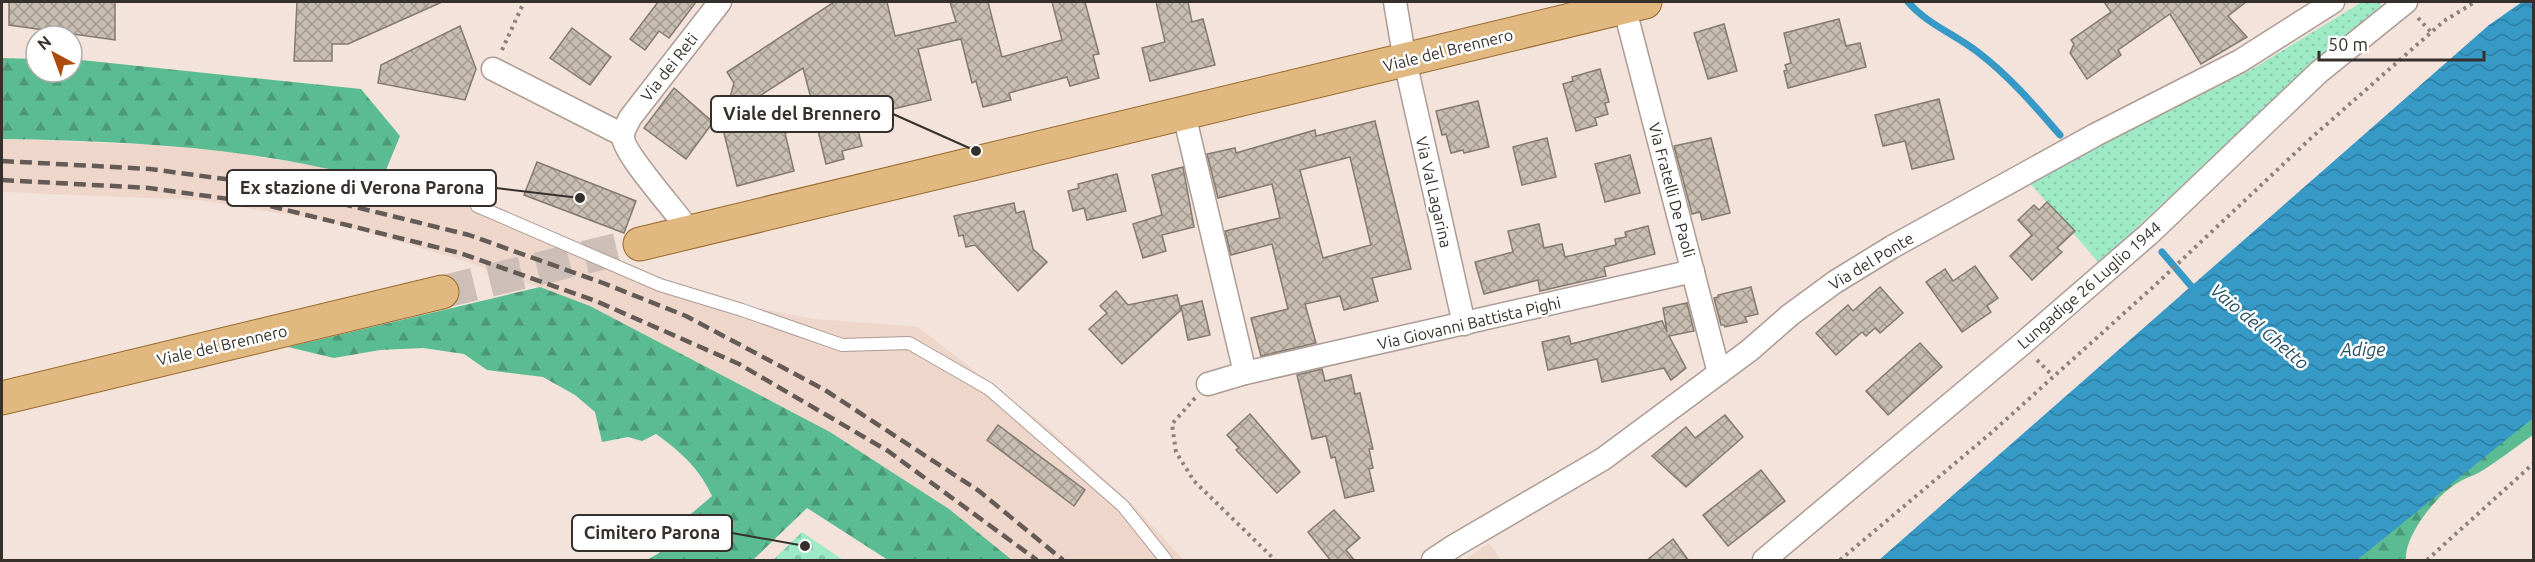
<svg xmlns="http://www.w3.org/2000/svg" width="2535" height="562" viewBox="0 0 2535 562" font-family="Ubuntu,sans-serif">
<defs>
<pattern id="forest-firs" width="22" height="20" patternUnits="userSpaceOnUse" patternTransform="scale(1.5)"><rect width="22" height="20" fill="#5bbc93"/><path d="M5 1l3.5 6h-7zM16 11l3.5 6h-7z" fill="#4c9978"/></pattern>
<pattern id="cemetery-stones" width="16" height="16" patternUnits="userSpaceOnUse" patternTransform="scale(1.5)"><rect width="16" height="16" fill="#9ee9c6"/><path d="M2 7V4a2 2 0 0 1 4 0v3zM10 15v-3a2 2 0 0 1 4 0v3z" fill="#89c8aa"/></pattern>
<pattern id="park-dots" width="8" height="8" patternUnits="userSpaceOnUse" patternTransform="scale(1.5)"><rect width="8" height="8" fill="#9ee9c6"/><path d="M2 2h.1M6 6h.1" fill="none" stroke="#89c8aa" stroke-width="1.8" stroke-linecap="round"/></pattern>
<pattern id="water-waves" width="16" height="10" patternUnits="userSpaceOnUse" patternTransform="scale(1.5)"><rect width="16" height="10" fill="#3699c6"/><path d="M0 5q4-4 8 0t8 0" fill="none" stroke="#2e7da1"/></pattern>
<pattern id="building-cross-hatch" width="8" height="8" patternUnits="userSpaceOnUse" patternTransform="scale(1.5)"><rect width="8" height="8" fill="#c8bdb1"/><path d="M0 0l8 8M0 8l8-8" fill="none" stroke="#a39a90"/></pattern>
</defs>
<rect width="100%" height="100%" fill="#f3e3db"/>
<g fill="#eed6cb">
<path d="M2,139L203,147L339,170L477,209L682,294L815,319L918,327L1052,431L1133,505L1184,560H1012L949,509L830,432L590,306L462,260L327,221L198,200L2,192Z"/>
<path d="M1489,543L1501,560H1464Z"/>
</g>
<g fill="url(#forest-firs)">
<path d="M2,58L36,59V72H72V59L81,60L361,89L400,136L381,182C257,147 130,141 2,139Z"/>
<path d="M540,287L590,306L830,432L949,509L1012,560H888L807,508L753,560H647L659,553L678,525L712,496C699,468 681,452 656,434L642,441L628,437L602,442L595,412L575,395L543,377L487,370L464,354L423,348L380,350L334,358L288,347Z"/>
<path d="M2533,395V435C2516,447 2498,461 2480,472C2473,476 2465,478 2459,482C2437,494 2404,536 2406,560H2299Z"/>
</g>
<path fill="url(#cemetery-stones)" d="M802,532L843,560H773Z"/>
<path fill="url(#park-dots)" d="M2362,2H2379L2382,6L2276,98L2099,263L2029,182L2254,68Z"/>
<path fill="url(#water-waves)" d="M2522,2H2534L2533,418L2357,560H1879L2489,25Z"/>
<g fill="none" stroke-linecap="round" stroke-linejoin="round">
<g stroke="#3699c6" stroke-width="7">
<path d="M1908,2C1928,25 1955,34 1979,53C2009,76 2035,106 2060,135"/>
<path d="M2162,252L2197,293"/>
</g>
</g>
<g fill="url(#building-cross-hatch)" stroke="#847a6f" stroke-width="1.5" fill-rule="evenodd">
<path d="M9,2H115V40L9,25Z"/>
<path d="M297,2H442L348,44H332V61H294Z"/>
<path d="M658,2H696L669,38L659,31L645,50L630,39Z"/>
<path d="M834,2H887L895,36L956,22L950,2H988L1002,57L1062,40L1052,2H1085L1099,54L1093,55L1099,78L1070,86L1067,77L1009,93L1011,100L983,107L976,81L972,83L961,39L918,49L931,100L855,118L862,146L842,151L844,159L826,164L817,126L785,133L794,171L737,186L722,125L814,110L803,68L724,119L734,83L727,72Z"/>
<path d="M1156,2H1188L1192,22L1203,19L1215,65L1150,81L1142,48L1165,42Z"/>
<path d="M2104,2H2246L2228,16L2247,37L2201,64L2170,14L2118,50L2121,55L2087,79L2070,53L2074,44L2071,40L2111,12Z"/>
<path d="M1839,19L1846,46L1860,43L1866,67L1788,88L1784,71L1787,70L1785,65L1791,63L1784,33Z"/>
<path d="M1724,24L1737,71L1708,79L1694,33Z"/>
<path d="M460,26L476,69L465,100L378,83L381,65Z"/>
<path d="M572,28L611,57L590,85L550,58Z"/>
<path d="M1600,69L1609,102L1605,103L1608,114L1595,118L1597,125L1576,131L1563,84L1573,81L1572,77Z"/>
<path d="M674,88L713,122L686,159L644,128Z"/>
<path d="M1939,99L1954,159L1912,169L1905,141L1883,146L1875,115Z"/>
<path d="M1478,101L1489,147L1464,153L1463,150L1451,153L1446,134L1442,135L1436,111Z"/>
<path d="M1375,121L1411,269L1372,278L1378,301L1344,310L1340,296L1305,304L1316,343L1261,356L1251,318L1288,309L1272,244L1231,255L1225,231L1280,218L1272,184L1218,198L1207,154L1235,148L1236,153L1315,130L1316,136ZM1350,157L1371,245L1323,258L1300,170Z"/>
<path d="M1547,138L1556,177L1522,185L1513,147Z"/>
<path d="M1711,138L1730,213L1702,220L1700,212L1692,214L1674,146Z"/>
<path d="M1630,155L1640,193L1605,202L1595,164Z"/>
<path d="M537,162L636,201L624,233L524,195Z"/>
<path d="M1183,167L1194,227L1162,235L1166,251L1143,258L1133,224L1162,215L1152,175Z"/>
<path d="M1117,174L1126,211L1087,220L1084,208L1073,211L1068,191L1079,188L1078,184Z"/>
<path d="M2047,202L2075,231L2057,248L2062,252L2032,280L2010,256L2032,235L2018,220L2034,205L2039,210Z"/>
<path d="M1014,203L1016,213L1024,211L1033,249L1047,262L1018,291L975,245L966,247L963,235L959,236L954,216Z"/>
<path d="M1539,224L1544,248L1562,244L1565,257L1616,245L1615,239L1626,237L1625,232L1648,226L1655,254L1604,267L1606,276L1540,291L1538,280L1484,294L1475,262L1513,252L1508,231Z"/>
<path d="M1975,266L1998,298L1987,306L1991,312L1962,332L1926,282L1945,269L1953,281Z"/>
<path d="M1751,287L1758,314L1745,317L1747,322L1725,327L1724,325H1721L1714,298L1718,297V295Z"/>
<path d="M1880,287L1903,313L1880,333L1875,328L1866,336L1862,332L1836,355L1816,333L1848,305L1853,311Z"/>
<path d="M1116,291L1128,305L1177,295L1181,310L1122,364L1089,329L1107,313L1100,306Z"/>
<path d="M1202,301L1210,335L1188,340L1181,306Z"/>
<path d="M1687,303L1694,331L1669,336L1686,368L1671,380L1664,368L1602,382L1597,359L1548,370L1542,342L1569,336L1571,344L1662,321L1667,332L1663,308Z"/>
<path d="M1920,343L1942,367L1888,415L1866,391Z"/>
<path d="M1322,369L1325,381L1351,375L1355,394L1360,393L1373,449H1369L1373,468L1369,469L1374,491L1345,498L1335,457L1331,458L1326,436L1312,439L1297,375Z"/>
<path d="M1250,414L1300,472L1277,493L1236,450L1239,448L1227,435Z"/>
<path d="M1725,415L1743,437L1686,487L1652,456L1686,427L1695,438Z"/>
<path d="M998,425L1085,490L1074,506L987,440Z"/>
<path d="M1761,470L1785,501L1728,546L1703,515Z"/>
<path d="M1334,510L1360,538L1346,550L1355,561H1331L1308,532Z"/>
<path d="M1673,539L1689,561H1646Z"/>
</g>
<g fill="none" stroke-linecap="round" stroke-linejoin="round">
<path stroke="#cdbfb8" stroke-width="33" stroke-dasharray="33 16" stroke-linecap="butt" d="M442,292L640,244"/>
<defs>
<path id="lane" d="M477,206L660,285L742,310L842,345L909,343L989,389L1123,506L1166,560"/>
<g id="street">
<path d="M1395,2L1405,61L1464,324"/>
<path d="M1624,6L1719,373"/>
<path d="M493,69L623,135"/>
<path d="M1184,114L1245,373"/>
<path d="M690,232C678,213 622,153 623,136C623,130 628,123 630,118L720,2"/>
<path d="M1208,384L1245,373L1693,271"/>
<path d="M1433,560L1454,546L1603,459L1750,350L1790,315L1835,282L1892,247L2095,135L2240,61L2333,2"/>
<path d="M1764,560L2022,344L2149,234L2319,72L2406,2"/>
</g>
<g id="primary">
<path d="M640,244L1645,2"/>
<path d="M2,398L442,292"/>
</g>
</defs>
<use href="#lane" stroke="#ac9c95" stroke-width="14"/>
<use href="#street" stroke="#ac9c95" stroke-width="25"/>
<use href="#primary" stroke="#986a2c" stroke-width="35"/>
<g stroke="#8c817c" stroke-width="4" stroke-dasharray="3 4.5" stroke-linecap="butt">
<path d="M2418,18L2431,32"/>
<path d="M502,50L524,2"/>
<path d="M2037,360L2053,376"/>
<path d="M1195,398L1172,424L1176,452L1194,481L1275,560"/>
<path d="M1840,560L1991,433L2152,288L2310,139L2444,21L2475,2"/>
<path d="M2427,560L2534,463"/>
</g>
<use href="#lane" stroke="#fff" stroke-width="12"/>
<use href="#street" stroke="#fff" stroke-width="22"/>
<use href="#primary" stroke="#e0b880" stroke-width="33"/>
<g stroke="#645b57" stroke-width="4.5" stroke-dasharray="12 6" stroke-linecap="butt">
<path d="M2,161L150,169L262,184L469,235L603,283L686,316L825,390L979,491L1063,560"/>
<path d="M2,180L149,188L258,203L460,253L596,301L739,364L888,451L1037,560"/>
</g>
</g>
<g text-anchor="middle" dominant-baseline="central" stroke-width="5" stroke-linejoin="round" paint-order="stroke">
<g font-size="16" fill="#36302d" stroke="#fff">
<text transform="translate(1448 50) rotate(-14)">Viale del Brennero</text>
<text transform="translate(669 67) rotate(-52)">Via dei Reti</text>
<text transform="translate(1672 190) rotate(75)">Via Fratelli De Paoli</text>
<text transform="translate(1434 192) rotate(77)">Via Val Lagarina</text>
<text transform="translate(1871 261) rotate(-31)">Via del Ponte</text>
<text transform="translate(2089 285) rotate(-41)">Lungadige 26 Luglio 1944</text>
<text transform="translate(1469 323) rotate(-13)">Via Giovanni Battista Pighi</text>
<text transform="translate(222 345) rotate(-13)">Viale del Brennero</text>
</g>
<g font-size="18" font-style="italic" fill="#254e61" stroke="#fff">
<text transform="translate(2260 326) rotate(40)">Vaio del Ghetto</text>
<text x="2363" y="349">Adige</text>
</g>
</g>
<path fill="none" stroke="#36302d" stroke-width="2" d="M976 151L893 114M580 198L496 188M805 546L732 533"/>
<g fill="#36302d" stroke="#fff" stroke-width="2">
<circle cx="976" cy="151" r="6"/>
<circle cx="580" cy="198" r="6"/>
<circle cx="805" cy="546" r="6"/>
</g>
<g fill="#fff" stroke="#36302d" stroke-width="2">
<rect x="711" y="96" width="182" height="36" rx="6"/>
<rect x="227" y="170" width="269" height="36" rx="6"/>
<rect x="572" y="515" width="160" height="36" rx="6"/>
</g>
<g font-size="18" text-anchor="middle" font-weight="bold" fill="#36302d">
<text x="802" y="120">Viale del Brennero</text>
<text x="362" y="194">Ex stazione di Verona Parona</text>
<text x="652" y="539">Cimitero Parona</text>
</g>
<rect width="2535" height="562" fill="none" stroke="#36302d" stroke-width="6"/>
<g transform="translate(54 54) rotate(319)"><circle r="28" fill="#ffffff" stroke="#afacab" stroke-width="1.5"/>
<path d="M0-4.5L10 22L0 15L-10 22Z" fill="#ad4b0e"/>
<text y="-9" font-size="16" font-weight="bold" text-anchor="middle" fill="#36302d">N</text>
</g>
<path d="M2319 51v9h165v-9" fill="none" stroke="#36302d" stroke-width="3"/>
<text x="2328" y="51" font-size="18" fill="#36302d" stroke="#ffffff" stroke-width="4.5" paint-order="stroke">50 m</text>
</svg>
